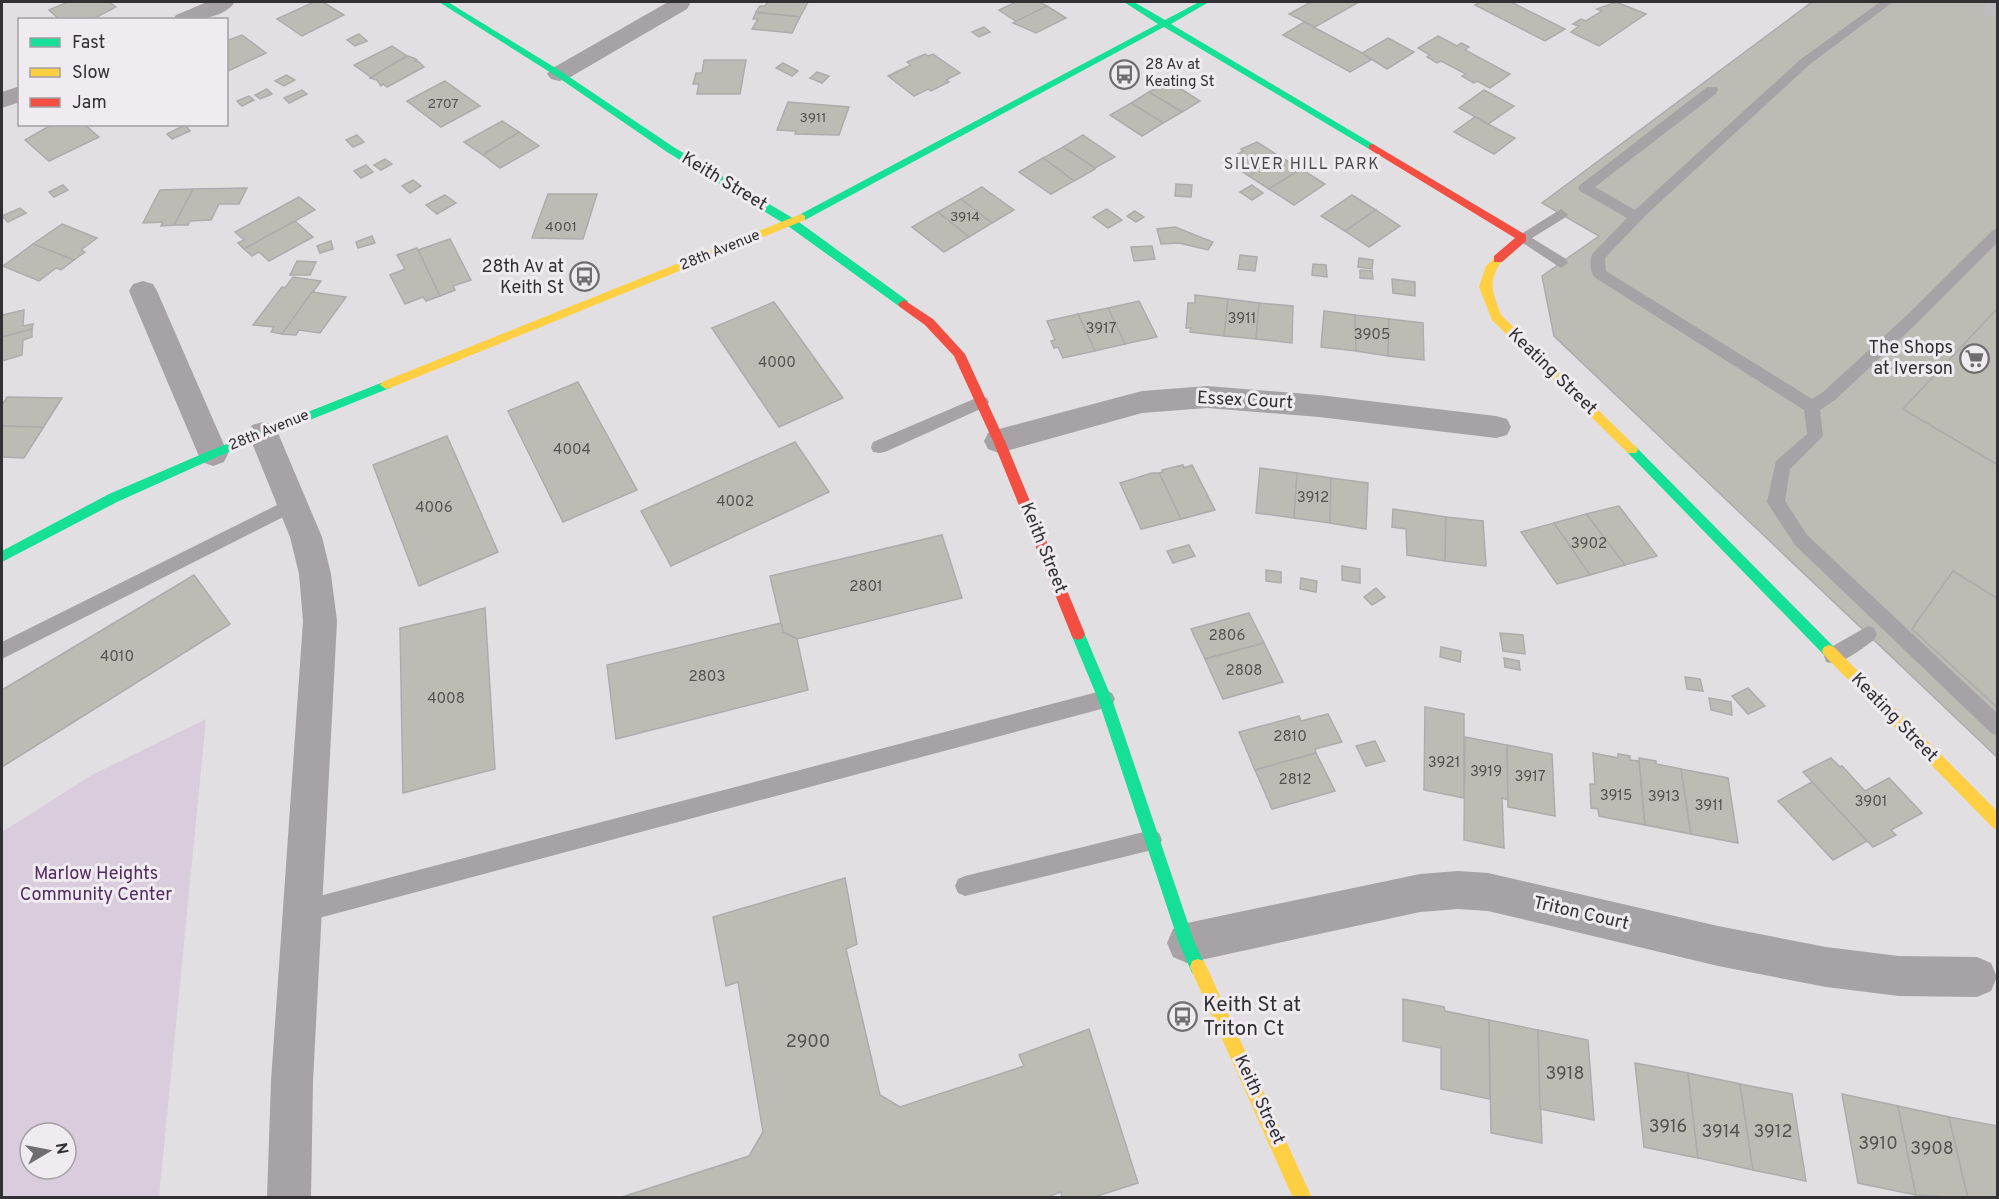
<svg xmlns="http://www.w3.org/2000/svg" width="1999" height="1199" viewBox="0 0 1999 1199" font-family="Overpass,sans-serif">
<rect width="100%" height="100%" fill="#e1dfe2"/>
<path fill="#d8ccdd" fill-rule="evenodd" d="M206,719L159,1197H2V832L92,775ZM30,1133H66V1169H30Z"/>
<g fill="#bdbcb4" stroke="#adacad" stroke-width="1.5">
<path d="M68,2H109L116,7L91,20H60L49,10Z"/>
<path d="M314,2H323L344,15L302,36L277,19Z"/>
<path d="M768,2H808L800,17L756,12L760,6H765Z"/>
<path d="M1016,2H1039L1047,6L1017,22L999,10Z"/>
<path d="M1311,2H1359L1315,27L1289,14Z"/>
<path d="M1480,2H1511L1565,29L1545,41L1475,5Z"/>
<path d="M1616,2L1646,14L1599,46L1571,32L1579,26L1573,24L1581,19L1586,21L1602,11L1597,9Z"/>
<path d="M1812,2H1998V308L1903,409L1998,465V599L1953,571L1912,629L1998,708V758L1554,336L1542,276L1599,236L1542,203Z"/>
<path d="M1047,6L1066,18L1036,33L1013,23Z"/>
<path d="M756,13H761L800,17L792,33L752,29L758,19H753Z"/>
<path d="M1304,22L1362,53L1371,60L1350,72L1283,35Z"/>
<path d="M984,27L990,32L979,37L972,32Z"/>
<path d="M359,34L367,41L355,46L347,40Z"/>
<path d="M242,35L266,53L226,72V41Z"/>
<path d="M1438,36L1457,46L1461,43L1469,47L1465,50L1510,74L1490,88L1477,81L1474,83L1462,76L1466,74L1441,61L1437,63L1427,57L1430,55L1418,48Z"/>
<path d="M1388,38L1414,52L1387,69L1362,53Z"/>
<path d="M392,46L407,56L371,77L354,65Z"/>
<path d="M925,54L928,56L933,54L960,73L946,80L949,82L931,91L928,89L914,96L888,76L911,65L907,62Z"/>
<path d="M407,56L414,58L417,60L415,61L419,62L424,67L387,87L383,84L381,86L377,80L370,78Z"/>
<path d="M704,60H746L740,94H697L699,84H693L696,73H702Z"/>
<path d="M783,63L798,71L792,76L776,68Z"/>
<path d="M817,72L829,76L822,83L810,78Z"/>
<path d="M286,75L295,80L284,86L275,81Z"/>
<path d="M445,81L480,106L441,127L407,101Z"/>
<path d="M1168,81L1200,101L1182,112L1149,92Z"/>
<path d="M267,89L272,94L260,99L255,95Z"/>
<path d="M302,90L307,94L289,103L284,98Z"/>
<path d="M1484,90L1514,106L1488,124L1459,108Z"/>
<path d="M1149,92L1182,112L1163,123L1131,103Z"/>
<path d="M249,96L254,100L242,106L237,101Z"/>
<path d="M788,102L849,107L839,135L795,134L796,131L777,130Z"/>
<path d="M1131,103L1162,122L1163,123L1142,136L1110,115Z"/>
<path d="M1475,117L1488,124L1515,138L1494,154L1454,132Z"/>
<path d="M502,121L519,132L483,155L464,142Z"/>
<path d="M53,124H84L99,137L49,161L25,140Z"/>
<path d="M185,125L190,131L172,139L167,134Z"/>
<path d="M519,132L539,146L500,168L483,155Z"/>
<path d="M357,135L364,142L353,147L346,140Z"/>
<path d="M1083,135L1115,157L1095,168L1063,147Z"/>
<path d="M1257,142L1279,156L1249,176L1226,161L1243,151L1241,149Z"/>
<path d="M1063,147L1095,168V169L1074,181L1043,158Z"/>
<path d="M1279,156L1301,169L1269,189L1249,176Z"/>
<path d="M1043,158L1074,181L1051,194L1019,172Z"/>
<path d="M385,159L392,164L381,170L374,165Z"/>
<path d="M366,165L373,172L361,178L354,171Z"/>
<path d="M1301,169L1325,184L1294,205L1269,189Z"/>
<path d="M413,180L421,186L410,193L402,186Z"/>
<path d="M1176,184L1192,185L1191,197L1175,196Z"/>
<path d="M63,185L68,190L54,197L49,192Z"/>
<path d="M1252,185L1263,193L1252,200L1240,192Z"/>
<path d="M982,187L1014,210L992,223L961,199Z"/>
<path d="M247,188L239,204H219L211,220L190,221L188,225H174L193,189Z"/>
<path d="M193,189L174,225L161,226L163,222L143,223L160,190Z"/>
<path d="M548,194H597L583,239L532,238Z"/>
<path d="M445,195L456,203L437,214L426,205Z"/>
<path d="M1352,195L1376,210L1345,231L1321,216Z"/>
<path d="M299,197L315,210L244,249L238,243L244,240L235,232Z"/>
<path d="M961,199L992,223L969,237L938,212Z"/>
<path d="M20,208L26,213L8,222L2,216Z"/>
<path d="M1107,209L1122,220L1108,228L1093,217Z"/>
<path d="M1376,210L1400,226L1369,247L1345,231Z"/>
<path d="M1135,211L1144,217L1136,222L1127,216Z"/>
<path d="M938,212L969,237L944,252L912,227Z"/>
<path d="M295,221L313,237L269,261L259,252L252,256L244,249Z"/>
<path d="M62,224L97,238L81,250L85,252L74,260L33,244Z"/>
<path d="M1175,227L1213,242L1208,250L1179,243L1161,244L1157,229Z"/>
<path d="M372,236L375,243L358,248L356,242Z"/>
<path d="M450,239L471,280L453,286L455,290L440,296L418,250Z"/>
<path d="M331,241L333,249L320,253L317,246Z"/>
<path d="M33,244L74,260L61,270L56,268L39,281L3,266Z"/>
<path d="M1152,246L1155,259L1134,261L1131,247Z"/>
<path d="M417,248L440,296L426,301L423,297L405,304L390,275L405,269L397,255Z"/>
<path d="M1240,255L1257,257L1255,271L1238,269Z"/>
<path d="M1359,258L1373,260L1372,269L1358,267Z"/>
<path d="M297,261L316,262L310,275H290Z"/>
<path d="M1313,264L1326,265L1327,277L1312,275Z"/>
<path d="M1360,270L1372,271L1373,279L1360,278Z"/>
<path d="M293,277L321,281L282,334L271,332L274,327L253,325L282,287L285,288Z"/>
<path d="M1392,279L1415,282V296L1393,293Z"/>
<path d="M312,292L346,297L320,333L299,330L296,335L282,334Z"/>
<path d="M1195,295L1228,299L1224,336L1190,332L1191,328H1186L1188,303H1195Z"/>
<path d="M1228,299L1259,303L1256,339L1224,336Z"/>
<path d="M1139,301L1157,337L1125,344L1108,308Z"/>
<path d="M774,302L843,398L779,427L712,328Z"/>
<path d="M1259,303L1293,306L1292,343L1256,339Z"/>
<path d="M1108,308L1125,344L1095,351L1078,314Z"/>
<path d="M1998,308V465L1903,409Z"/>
<path d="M24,310L23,326L33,324L32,329L2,337V315Z"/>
<path d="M1324,311L1355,315L1356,351L1321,347Z"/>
<path d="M1078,314L1095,351L1063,358L1058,347L1054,348L1051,341L1055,340L1047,321Z"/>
<path d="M1355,315L1389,319L1388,356L1356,351Z"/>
<path d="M1389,319L1423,323L1424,360L1388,356Z"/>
<path d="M32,329V337L23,340L22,355L2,361V337Z"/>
<path d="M578,382L637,490L563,522L508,411Z"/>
<path d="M7,397L62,398L43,428L2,426V405Z"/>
<path d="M2,426L40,427L43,428L24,458L2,457Z"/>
<path d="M447,436L498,552L419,586L373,465Z"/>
<path d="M795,442L829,492L671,566L641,511Z"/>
<path d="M1183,465L1184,468L1192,465L1215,510L1181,519L1159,473L1163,472L1162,470Z"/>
<path d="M1260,468L1297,473L1294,518L1256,513Z"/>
<path d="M1152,473H1159L1181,519L1141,529L1120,483Z"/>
<path d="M1297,473L1331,478L1330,523L1294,518Z"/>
<path d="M1331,478L1368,483L1366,529L1330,523Z"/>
<path d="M1619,506L1657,556L1625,565L1586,514Z"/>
<path d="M1393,509L1446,517L1445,561L1407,555L1406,529L1392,527Z"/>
<path d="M1586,514L1590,519L1625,565L1590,575L1554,523Z"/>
<path d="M1446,517L1483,521L1486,566L1445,561Z"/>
<path d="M1554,523L1590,575L1557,584L1521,532Z"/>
<path d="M942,535L962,598L797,639L783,632L770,576Z"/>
<path d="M1189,545L1195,556L1173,563L1167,551Z"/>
<path d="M1342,566L1360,569V583L1342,580Z"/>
<path d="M1266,570L1281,572V583L1266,581Z"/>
<path d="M1953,571L1998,599V708L1912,629Z"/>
<path d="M194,575L230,624L2,767V690Z"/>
<path d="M1301,578L1317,581L1316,592L1300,589Z"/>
<path d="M1376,588L1385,597L1372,605L1364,597Z"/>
<path d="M485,608L495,769L403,793L400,628Z"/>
<path d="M1249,613L1264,643L1205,659L1191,629Z"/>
<path d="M781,623L783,632L797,639L808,690L616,739L607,665Z"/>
<path d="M1500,633L1523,635L1525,654L1503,651Z"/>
<path d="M1264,643L1283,682L1223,699L1205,659Z"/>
<path d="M1441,647L1461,651L1460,662L1440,657Z"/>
<path d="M1504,658L1519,661L1520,670L1505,667Z"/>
<path d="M1685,677L1700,679L1703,691L1687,689Z"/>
<path d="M1748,688L1765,706L1748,714L1732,696Z"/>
<path d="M1709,698L1731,702L1732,715L1711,710Z"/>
<path d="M1425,707L1464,714V798L1424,790Z"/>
<path d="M1328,714L1342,742L1315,749L1316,753L1255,770L1239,732L1299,716L1301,721Z"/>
<path d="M1465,737L1507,745L1508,800L1502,798L1504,848L1464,840Z"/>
<path d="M1375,741L1385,761L1366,766L1356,746Z"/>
<path d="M1507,745L1552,754L1555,816L1508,807Z"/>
<path d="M1316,753L1335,791L1272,809L1255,770Z"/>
<path d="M1593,753L1618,758V754L1630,756V760L1639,761L1645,825L1599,816L1598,809L1591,808L1590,784H1595Z"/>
<path d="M1639,758L1656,761V764L1681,769L1691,834L1645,825Z"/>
<path d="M1831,758L1840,767L1842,766L1865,791L1889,778L1922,813L1891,830L1896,835L1873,847L1803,772Z"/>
<path d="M1681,769L1728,778L1738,843L1691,834Z"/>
<path d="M1812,782L1867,841L1833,860L1778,801Z"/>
<path d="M845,878L857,944L846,949L880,1095L900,1107L1024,1066L1019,1055L1089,1029L1138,1183L1091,1198H1062L1061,1192L1044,1198H619L749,1156L763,1132L738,982L726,986L713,917Z"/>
<path d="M1403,999L1444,1007L1445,1011L1489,1020L1490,1099L1441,1089V1048L1403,1041Z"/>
<path d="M1489,1020L1538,1030L1542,1143L1491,1133Z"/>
<path d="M1538,1030L1588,1040L1594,1120L1540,1109Z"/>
<path d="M1635,1063L1688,1073L1698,1158L1644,1147Z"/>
<path d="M1688,1073L1740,1084L1753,1170L1698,1158Z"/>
<path d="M1740,1084L1792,1094L1806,1181L1753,1170Z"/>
<path d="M1842,1094L1898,1106L1916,1195L1858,1183Z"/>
<path d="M1898,1106L1949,1117L1968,1198L1916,1195Z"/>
<path d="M1949,1117L1998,1126V1198H1968Z"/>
</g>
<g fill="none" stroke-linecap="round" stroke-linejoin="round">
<path stroke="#bebcbf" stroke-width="25" stroke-dasharray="25 12" stroke-linecap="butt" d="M1987,2L1998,6"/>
<g fill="#a6a2a6" fill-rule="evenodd">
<path d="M1880,2H1893L1809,65L1646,215L1605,258L1606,271L1812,399L1823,392L1906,316L1993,230L1998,228V242L1916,324L1835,400L1820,410L1823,436L1790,469L1785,501L1807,535L1998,714V736L1991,733L1795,545L1770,507L1767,502L1776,461L1807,434L1804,410L1594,277C1590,271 1589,259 1593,253L1627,218L1580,191L1578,188L1580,185L1707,87H1717L1718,90L1717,93L1595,187L1635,210L1801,59Z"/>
<path d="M1561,209L1568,214L1566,217L1532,238L1566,259L1568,263L1561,268L1515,238Z"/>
<path d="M981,396L987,398L989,402L987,406L885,452L879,453L873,452L871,447L873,442Z"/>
<path d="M293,497L299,499L302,504L299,509L2,659V642Z"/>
<path d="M1868,626L1874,628L1877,634L1874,640C1862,648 1841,667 1826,662L1824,656L1826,650Z"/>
<path d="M1105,690L1112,693L1115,699L1112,705L1105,708L304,922L297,918L293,911L297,904L304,900Z"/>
<path d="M1152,830L1159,833L1162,840L1159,847L1152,850L965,896L958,893L955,886L958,879L965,876Z"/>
</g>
<g fill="#a6a2a6" fill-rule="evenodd">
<path d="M207,2H235C222,20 193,20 173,20L176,15Z"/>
<path d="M668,2H688L690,4L687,9L567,79L559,81L551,79L547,74L551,69Z"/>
<path d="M20,86V102L2,108V92Z"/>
<path d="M143,281L153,284L157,291L228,454L224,462L213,466L202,462L198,454L129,291L133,284Z"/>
<path d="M1207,386L1319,395L1496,416L1507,419L1511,427L1507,435L1496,438L1319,417L1207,408L1142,413L999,453L988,449L984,441L988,433L999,429L1142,391Z"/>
<path d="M263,422L274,425L278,433L322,537L331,574L337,621L313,1081L311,1198H267L271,1081L303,621L299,574L290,537L248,433L252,425Z"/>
<path d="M1458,871L1488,873L1718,926L1826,947L1899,956L1977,957L1991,963L1997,977L1991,991L1977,997L1899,996L1826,987L1718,966L1488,911L1458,909L1420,912L1187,963L1173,957L1167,943L1173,929L1187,923L1420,874Z"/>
</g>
<g fill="#16e098" fill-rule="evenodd">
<path d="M439,2H448L562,72L675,148L796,220L908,301V307H900L788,226L667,152L556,76Z"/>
<path d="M1124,2H1134L1165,20L1199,2H1209L1171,24L1378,147L1377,149H1369L1164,27L805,220H797V216L1158,24Z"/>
<path d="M386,381L390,382L392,385L390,388L217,457L117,502L2,562V551L109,494L209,451Z"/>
<path d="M1632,445L1636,447L1834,647L1836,651L1834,655L1829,657L1824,655L1628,453L1626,450L1628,447Z"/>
<path d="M1078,628L1083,630L1112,699L1194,941L1206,967L1204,973L1198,975L1192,973L1179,943L1098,699L1071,634L1073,630Z"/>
</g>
<g fill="#ffcf43" fill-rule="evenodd">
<path d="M801,214L805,216V220L390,388L386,389L380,385L382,382Z"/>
<path d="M1498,255L1503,259C1487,282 1492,290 1501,315L1636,447L1638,450L1636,453H1628L1492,320L1479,287L1486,266Z"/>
<path d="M1829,645L1834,647L1998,812V830L1993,828L1824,655L1822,651L1824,647Z"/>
<path d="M1198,959L1204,961L1312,1198H1293L1190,967L1192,961Z"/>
</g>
<g fill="#f24e42" fill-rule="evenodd">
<path d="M1373,144L1526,235V241L1502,262H1494V256L1515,238L1369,149V145Z"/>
<path d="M904,300L933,319L965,354L1005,441L1085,634L1083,638L1078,640L1073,638L1071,634L993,441L954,356L925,325L900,307L898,304Z"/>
</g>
</g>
<defs>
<symbol id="bus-ring" viewBox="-11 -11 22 22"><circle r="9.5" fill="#efebf0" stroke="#6f6d70" stroke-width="1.5"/><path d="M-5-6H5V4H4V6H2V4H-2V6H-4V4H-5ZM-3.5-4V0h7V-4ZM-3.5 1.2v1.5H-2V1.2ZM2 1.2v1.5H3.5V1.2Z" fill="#6f6d70"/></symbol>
<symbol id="supermarket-ring" viewBox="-11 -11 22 22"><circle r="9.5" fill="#efebf0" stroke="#6f6d70" stroke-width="1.5"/><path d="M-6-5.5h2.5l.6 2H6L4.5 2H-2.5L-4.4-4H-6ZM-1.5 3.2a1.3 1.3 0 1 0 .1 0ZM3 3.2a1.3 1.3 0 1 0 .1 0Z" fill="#6f6d70"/></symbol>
</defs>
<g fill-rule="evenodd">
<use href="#bus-ring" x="1108" y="58" width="33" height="33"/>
<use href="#bus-ring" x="568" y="260" width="33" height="33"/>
<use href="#supermarket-ring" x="1958" y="342" width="33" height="33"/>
<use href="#bus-ring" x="1166" y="1000" width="33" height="33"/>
</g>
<g text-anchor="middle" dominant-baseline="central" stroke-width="6" stroke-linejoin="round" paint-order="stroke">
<g font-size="14" fill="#545352">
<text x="443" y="104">2707</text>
<text x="813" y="118">3911</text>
<text x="965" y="217">3914</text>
<text x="561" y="227">4001</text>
</g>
<g font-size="15" fill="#313032" stroke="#efebf0" text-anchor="start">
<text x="1145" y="65">28 Av at<tspan x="1145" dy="17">Keating St</tspan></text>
</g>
<g font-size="15" fill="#313032" stroke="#efebf0">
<text transform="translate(720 251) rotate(-22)">28th Avenue</text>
<text transform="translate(269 431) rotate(-22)">28th Avenue</text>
</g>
<g font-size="15" fill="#545352">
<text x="1242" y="319">3911</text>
<text x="1101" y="329">3917</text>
<text x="1372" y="335">3905</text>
<text x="777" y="363">4000</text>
<text x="572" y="450">4004</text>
<text x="1313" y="498">3912</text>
<text x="735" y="502">4002</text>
<text x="434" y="508">4006</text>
<text x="1589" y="544">3902</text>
<text x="866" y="587">2801</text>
<text x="1227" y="636">2806</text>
<text x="117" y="657">4010</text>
<text x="1244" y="671">2808</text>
<text x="707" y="677">2803</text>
<text x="446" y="699">4008</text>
<text x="1290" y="737">2810</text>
<text x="1444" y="763">3921</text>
<text x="1486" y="772">3919</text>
<text x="1530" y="777">3917</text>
<text x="1295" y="780">2812</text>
<text x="1616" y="796">3915</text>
<text x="1664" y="797">3913</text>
<text x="1871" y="802">3901</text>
<text x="1709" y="806">3911</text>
</g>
<g font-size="16" letter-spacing="1.5" fill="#4c494d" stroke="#efebf0">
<text x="1302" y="165">SILVER HILL PARK</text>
</g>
<g font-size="18" fill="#313032" stroke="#efebf0">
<text transform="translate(724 182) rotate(31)">Keith Street</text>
<text transform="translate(1552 372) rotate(44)">Keating Street</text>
<text transform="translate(1245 401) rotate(3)">Essex Court</text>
<text transform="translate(1043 548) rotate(68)">Keith Street</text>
<text transform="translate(1894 718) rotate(46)">Keating Street</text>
<text transform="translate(1581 914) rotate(13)">Triton Court</text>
<text transform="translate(1259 1100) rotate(65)">Keith Street</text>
</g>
<g font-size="18" fill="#313032" stroke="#efebf0" text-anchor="end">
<text x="564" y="267">28th Av at<tspan x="564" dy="21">Keith St</tspan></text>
<text x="1953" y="348">The Shops<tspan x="1953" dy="21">at Iverson</tspan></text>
</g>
<g font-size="18" fill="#512a5e" stroke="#efebf0">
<text x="96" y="874">Marlow Heights<tspan x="96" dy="21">Community Center</tspan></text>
</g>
<g font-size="18" fill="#545352">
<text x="808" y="1042">2900</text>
<text x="1565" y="1074">3918</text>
<text x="1668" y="1127">3916</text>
<text x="1721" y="1132">3914</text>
<text x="1773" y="1132">3912</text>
<text x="1878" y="1144">3910</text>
<text x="1932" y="1149">3908</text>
</g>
<g font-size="21" fill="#313032" stroke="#efebf0" text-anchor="start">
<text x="1203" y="1005">Keith St at<tspan x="1203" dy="24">Triton Ct</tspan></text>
</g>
</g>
<rect width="1999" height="1199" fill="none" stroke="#313032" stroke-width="6"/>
<rect x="18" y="18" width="210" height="108" fill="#efebf0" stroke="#a3a0a4" stroke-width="1.5"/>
<rect x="30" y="38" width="30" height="9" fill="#16e098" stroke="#a3a0a4" stroke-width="1.5"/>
<text x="72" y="48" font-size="18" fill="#313032">Fast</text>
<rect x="30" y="68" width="30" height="9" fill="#ffcf43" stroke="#a3a0a4" stroke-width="1.5"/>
<text x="72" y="78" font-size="18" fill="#313032">Slow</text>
<rect x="30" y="98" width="30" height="9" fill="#f24e42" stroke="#a3a0a4" stroke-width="1.5"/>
<text x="72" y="108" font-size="18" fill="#313032">Jam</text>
<g transform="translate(48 1151) rotate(80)"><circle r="28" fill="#efebf0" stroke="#a3a0a4" stroke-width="1.5"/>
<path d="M0-4.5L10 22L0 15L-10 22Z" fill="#6f6d70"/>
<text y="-9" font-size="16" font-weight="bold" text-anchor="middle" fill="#313032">N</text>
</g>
</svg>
